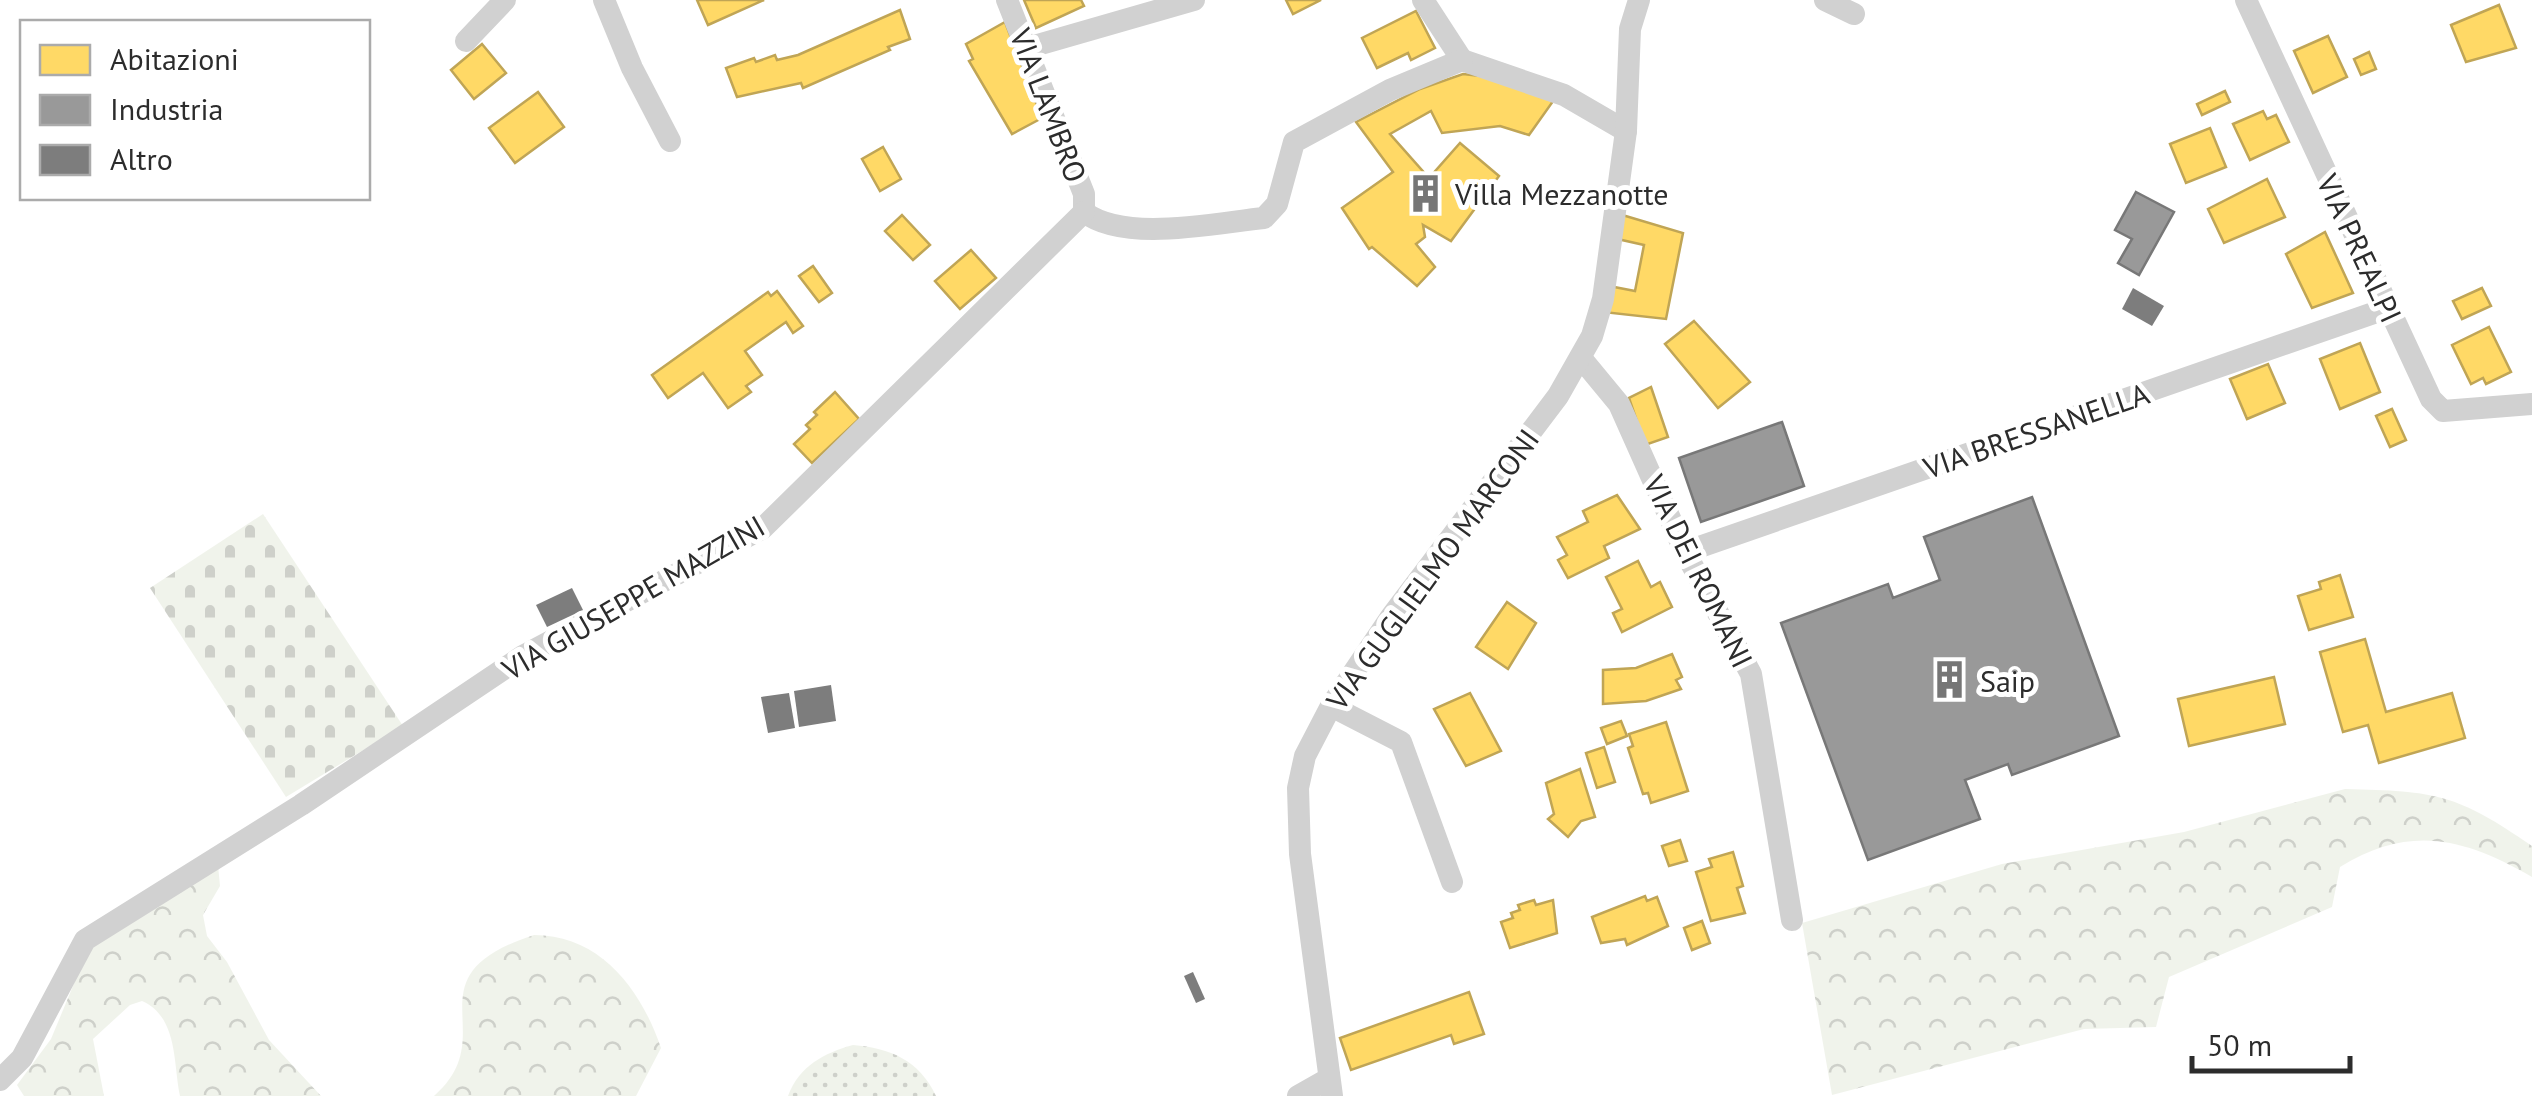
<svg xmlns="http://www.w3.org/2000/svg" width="2532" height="1096" viewBox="0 0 2532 1096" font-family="'PT Sans',sans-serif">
<defs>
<pattern id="forest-crowns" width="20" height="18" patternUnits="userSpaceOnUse" patternTransform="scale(2.5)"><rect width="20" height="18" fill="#f0f3eb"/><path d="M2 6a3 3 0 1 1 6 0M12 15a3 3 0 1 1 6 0" fill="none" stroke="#ced0ca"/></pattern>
<pattern id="cemetery-stones" width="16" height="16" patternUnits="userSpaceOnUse" patternTransform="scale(2.5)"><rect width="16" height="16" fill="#f0f3eb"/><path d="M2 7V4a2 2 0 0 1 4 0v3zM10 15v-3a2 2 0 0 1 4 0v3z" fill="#ced0ca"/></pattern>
<pattern id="park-dots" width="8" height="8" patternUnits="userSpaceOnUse" patternTransform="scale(2.5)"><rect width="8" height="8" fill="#f0f3eb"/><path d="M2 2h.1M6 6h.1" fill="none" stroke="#ced0ca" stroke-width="1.8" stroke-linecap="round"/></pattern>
</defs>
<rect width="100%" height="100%" fill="#fff"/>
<g fill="url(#forest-crowns)">
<path d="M2345,789C2436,791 2457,794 2532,846V877C2464,838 2410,824 2340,867L2332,907L2169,977L2156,1027L2084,1029L1832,1095L1802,923L2002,864L2184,832Z"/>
<path d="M218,865L220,886L203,915L207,936L227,962L269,1040L321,1096H180C173,1062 178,1017 142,1001L130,1005L93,1039L104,1096H24L17,1085L51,1039L90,945Z"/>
<path d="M534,935C600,935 641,989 661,1048L636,1096H434C505,1034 405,977 534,935Z"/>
</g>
<path fill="url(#cemetery-stones)" d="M263,514L403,726L286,797L150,588Z"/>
<path fill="url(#park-dots)" d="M853,1045C890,1048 919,1060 936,1096H788C799,1066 824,1053 853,1045Z"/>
<g fill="#ffd966" stroke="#c0a555" stroke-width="2.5">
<path d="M697,0H764L708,25Z"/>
<path d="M1024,0H1081L1084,6L1036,28Z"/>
<path d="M1286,0H1321L1293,14Z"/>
<path d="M2499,5L2516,48L2466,62L2451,25Z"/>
<path d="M900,10L910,39L888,47L890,50L803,88L801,83L737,97L726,68L754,58L756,62L775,55L777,60L798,55Z"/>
<path d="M1416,11L1435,48L1411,60L1408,53L1377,68L1362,38Z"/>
<path d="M1005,22L1042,118L1012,134L969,61L973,59L966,44Z"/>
<path d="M2328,36L2347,77L2313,93L2294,51Z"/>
<path d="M482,44L506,73L474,99L451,70Z"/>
<path d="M2369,52L2376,69L2361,75L2354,59Z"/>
<path d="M1463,74L1498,78L1556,97L1529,135L1500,126L1442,133L1431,111L1390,134L1429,178L1460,143L1499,176L1451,241L1423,225L1425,237L1416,244L1435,267L1417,286L1372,247L1369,249L1342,208L1393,172L1356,122L1420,89Z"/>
<path d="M2225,91L2230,102L2202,115L2197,104Z"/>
<path d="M538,92L564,127L515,163L489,128Z"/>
<path d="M2263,111L2267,119L2276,115L2289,142L2250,160L2233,124Z"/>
<path d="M2210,128L2226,167L2186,183L2170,144Z"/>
<path d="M883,147L901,179L880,191L862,159Z"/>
<path d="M2267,179L2285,217L2224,243L2208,209Z"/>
<path d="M1619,214L1683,233L1666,319L1603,312L1609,286L1635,291L1644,245L1613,238Z"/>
<path d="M902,215L930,245L913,260L885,231Z"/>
<path d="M2325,232L2353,293L2312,308L2286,254Z"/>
<path d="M971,250L996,278L960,309L935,281Z"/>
<path d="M813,266L832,293L819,302L799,276Z"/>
<path d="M2482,288L2491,306L2462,319L2453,301Z"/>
<path d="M777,291L803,326L793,333L786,322L745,351L762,375L746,386L751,392L728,408L703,373L668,398L652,375L768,292L771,296Z"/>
<path d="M1694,321L1750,382L1718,408L1665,344Z"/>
<path d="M2489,327L2511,372L2486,384L2483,378L2471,384L2452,345Z"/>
<path d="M2360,343L2380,392L2340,409L2320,359Z"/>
<path d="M2268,364L2285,403L2247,419L2230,379Z"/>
<path d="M1651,387L1668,437L1645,445L1629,398Z"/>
<path d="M835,392L859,419L812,463L794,444L810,429L806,425L817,415L814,412Z"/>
<path d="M2392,409L2406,440L2390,447L2376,416Z"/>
<path d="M1617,495L1640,529L1604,546L1609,558L1568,578L1558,560L1567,555L1557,537L1588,522L1583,511Z"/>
<path d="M1638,561L1651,587L1660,582L1672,607L1622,632L1613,613L1622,609L1606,577Z"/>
<path d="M2340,575L2353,617L2309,630L2298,596L2321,589L2319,582Z"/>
<path d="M1507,602L1536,623L1508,669L1476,647Z"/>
<path d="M2365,639L2386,712L2452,693L2465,738L2379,763L2368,725L2343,732L2320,652Z"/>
<path d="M1672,654L1682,677L1676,680L1681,689L1646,701L1603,704V670L1636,668Z"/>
<path d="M2274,677L2285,724L2189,746L2178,699Z"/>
<path d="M1470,693L1501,751L1466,766L1434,709Z"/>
<path d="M1621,721L1627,736L1607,744L1601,728Z"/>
<path d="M1666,722L1688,791L1651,803L1648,793L1643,794L1628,748L1633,746L1629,734Z"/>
<path d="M1604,747L1615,782L1597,788L1586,753Z"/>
<path d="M1580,769L1595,817L1581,821L1568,837L1548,819L1554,814L1546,783Z"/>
<path d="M1680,840L1687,861L1669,866L1662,846Z"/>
<path d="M1733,852L1743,886L1737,888L1745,913L1711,921L1696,872L1712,867L1709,859Z"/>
<path d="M1645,896L1647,901L1657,897L1668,926L1627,945L1625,939L1601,943L1592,917Z"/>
<path d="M1534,900L1536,905L1553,900L1557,933L1510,948L1501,922L1513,918L1511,913L1520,910L1518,905Z"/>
<path d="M1702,921L1710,943L1692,950L1684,928Z"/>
<path d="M1469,992L1484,1034L1454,1044L1451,1035L1351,1070L1340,1038Z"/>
</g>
<g fill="#999" stroke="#787878" stroke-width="2.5">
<path d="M2136,192L2174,212L2139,275L2118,263L2132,239L2115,230Z"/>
<path d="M1782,422L1804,486L1701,522L1679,458Z"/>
<path d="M2032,497L2119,736L2012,775L2008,764L1965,780L1980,819L1868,860L1781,623L1888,584L1893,598L1940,580L1924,537Z"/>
</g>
<g fill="#7d7d7d">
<path d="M2133,288L2164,306L2152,326L2122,309Z"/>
<path d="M572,588L583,610L547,627L536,605Z"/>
<path d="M831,685L836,721L799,727L794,691Z"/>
<path d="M789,693L795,728L768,733L761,697Z"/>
<path d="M1193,972L1205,999L1196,1003L1184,976Z"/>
</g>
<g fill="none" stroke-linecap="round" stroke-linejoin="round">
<g stroke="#d1d1d1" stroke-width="22">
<path d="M604,0L632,68L670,141"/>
<path d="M1007,0L1084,194V212"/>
<path d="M1423,0L1462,60"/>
<path d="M1825,0L1854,14"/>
<path d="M2246,0L2431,399L2443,411L2532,404"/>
<path d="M466,41L505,0"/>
<path d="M1027,48L1194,0"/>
<path d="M1462,60L1564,95L1626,131"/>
<path d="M1084,212C1124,243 1215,223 1264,218L1277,204L1294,142L1390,90L1462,60"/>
<path d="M1581,358L1619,404L1685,552L1751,674L1792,920"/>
<path d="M1685,552L2388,308"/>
<path d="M1331,706L1401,742L1452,882"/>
<path d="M0,1080L22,1058L85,940L301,805L523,656L763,528L1084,212"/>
<path d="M1298,1096L1328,1079"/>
<path d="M1332,1096L1300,854L1298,788L1305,756L1331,706L1391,617L1558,396L1592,336L1603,299L1626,131L1630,29L1639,0"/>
</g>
</g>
<defs>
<symbol id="building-bare" viewBox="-9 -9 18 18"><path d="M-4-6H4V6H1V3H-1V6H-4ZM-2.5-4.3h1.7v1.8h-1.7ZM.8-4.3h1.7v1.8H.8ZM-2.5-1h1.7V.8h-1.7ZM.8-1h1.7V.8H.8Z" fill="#767676" stroke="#fff" stroke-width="2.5" paint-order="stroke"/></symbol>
</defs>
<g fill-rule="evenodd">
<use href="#building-bare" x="1398" y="166" width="55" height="55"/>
<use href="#building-bare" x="1922" y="652" width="55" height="55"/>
</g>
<g text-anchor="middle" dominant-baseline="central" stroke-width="10" stroke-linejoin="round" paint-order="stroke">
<g font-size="30" fill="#2c2c2c" stroke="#fff">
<text transform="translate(1049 105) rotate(69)">VIA LAMBRO</text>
<text transform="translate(2360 248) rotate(65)">VIA PREALPI</text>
<text transform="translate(2036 430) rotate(-19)">VIA BRESSANELLA</text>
<text transform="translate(1432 569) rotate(-54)">VIA GUGLIELMO MARCONI</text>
<text transform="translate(1699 571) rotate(64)">VIA DEI ROMANI</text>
<text transform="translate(633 597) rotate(-30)">VIA GIUSEPPE MAZZINI</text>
</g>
<g font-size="30" fill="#2c2c2c" stroke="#fff" text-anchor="start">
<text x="1455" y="193">Villa Mezzanotte</text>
<text x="1980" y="680">Saip</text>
</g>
</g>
<rect x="20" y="20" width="350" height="180" fill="#ffffff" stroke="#ababab" stroke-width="2.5"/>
<rect x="40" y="45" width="50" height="30" fill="#ffd966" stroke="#ababab" stroke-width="2.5"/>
<text x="110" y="70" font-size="30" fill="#2c2c2c">Abitazioni</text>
<rect x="40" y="95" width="50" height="30" fill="#999999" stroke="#ababab" stroke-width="2.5"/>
<text x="110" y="120" font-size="30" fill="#2c2c2c">Industria</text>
<rect x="40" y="145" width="50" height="30" fill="#7d7d7d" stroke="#ababab" stroke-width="2.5"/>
<text x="110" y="170" font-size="30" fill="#2c2c2c">Altro</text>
<path d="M2192 1056v15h158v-15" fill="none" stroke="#2c2c2c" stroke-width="5"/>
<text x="2207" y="1056" font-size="30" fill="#2c2c2c" stroke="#ffffff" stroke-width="8" paint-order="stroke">50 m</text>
</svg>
